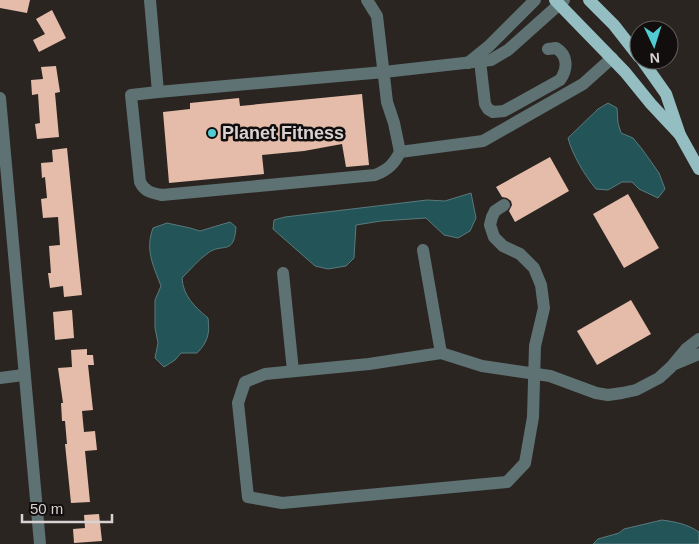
<svg xmlns="http://www.w3.org/2000/svg" width="699" height="544" viewBox="0 0 699 544" font-family="Helvetica,sans-serif">
<rect width="100%" height="100%" fill="#2b2522"/>
<g fill="#235457" stroke="#597a7c">
<path d="M608,103L617,108L618,123L621,133L633,138L642,149L659,173L665,189L658,198L639,189L632,182H622L608,190L596,189C585,176 572,154 568,138L598,109Z"/>
<path d="M471,193L476,218L470,231L458,238L444,235L426,218L381,221L356,225L354,258L346,266L328,269L315,266L273,229L274,220L285,217L427,200L445,201Z"/>
<path d="M230,222L236,227C234,257 222,242 208,253C198,260 190,270 182,278C183,296 195,307 208,318C210,333 208,342 197,353H181L175,360L164,367L155,358L158,343L155,328V300L161,286C153,265 145,250 153,228L167,223L190,228L200,231Z"/>
<path d="M662,520C676,522 687,524 699,532V544H593L598,539L619,533L624,529Z"/>
</g>
<g fill="#e4bca9">
<path d="M0,0H30L27,13L0,8Z"/>
<path d="M52,10L66,38L39,52L33,40L45,34L36,19Z"/>
<path d="M56,66L60,92L55,93L59,137L37,139L35,124L40,123L38,94L32,95L31,80L43,79L41,67Z"/>
<path d="M362,94L369,165L346,167L342,144L304,151L262,155L264,174L169,183L163,112L190,109V103L239,98L240,106Z"/>
<path d="M67,148L82,295L64,297L63,286L50,288L48,273H51L49,246L60,245L58,217L43,218L41,199L47,198L45,177L42,178L41,163L53,162L52,150Z"/>
<path d="M550,157L569,191L515,222L509,211L512,205L511,201L507,198L502,197L496,187Z"/>
<path d="M628,194L659,248L624,268L593,214Z"/>
<path d="M631,300L651,334L597,365L577,331Z"/>
<path d="M72,310L74,338L55,340L53,312Z"/>
<path d="M87,349V355H93L94,365H88L93,410L82,411L84,432L95,431L97,450L85,451L90,502L71,503L65,444H67L65,421H62L61,403H63L58,368L72,367L71,350Z"/>
<path d="M99,514L102,541L74,543L73,529L85,528L84,515Z"/>
</g>
<g fill="none" stroke-linecap="round" stroke-linejoin="round">
<g stroke="#5e7273" stroke-width="12">
<path d="M150,0L158,92L384,72L491,60L508,50L564,0"/>
<path d="M367,0L377,16L387,102L394,123L400,152L483,141L583,84L612,58"/>
<path d="M480,61L485,104L488,109L493,112L504,111L560,80C568,69 568,55 556,48L548,49"/>
<path d="M468,63L489,46L535,0"/>
<path d="M158,92L131,95L140,182C145,192 152,193 162,195L375,175C388,170 394,164 400,152"/>
<path d="M0,98L40,544"/>
<path d="M504,205L495,211L492,217L490,225L494,237L503,246L520,254L534,268L541,285L544,308L535,346L533,417L525,463L507,482L282,503L248,497L238,403L245,382L265,374L369,364L441,353L482,366L550,376L596,393L608,395L622,393L636,390L659,378L671,367L686,349L699,339"/>
<path d="M423,250L441,353"/>
<path d="M283,273L293,371"/>
<path d="M675,364L699,354"/>
<path d="M0,378L23,375"/>
</g>
<g stroke="#94bec1" stroke-width="12">
<path d="M555,0L625,72L651,104L680,135"/>
<path d="M589,0L614,25L639,57"/>
<path d="M642,60L666,94L680,135L699,169"/>
</g>
</g>
<circle fill="#51ccd3" stroke="#110e0d" stroke-width="2" cx="212" cy="133" r="5"/>
<g text-anchor="middle" dominant-baseline="central" stroke-width="5" stroke-linejoin="round" paint-order="stroke">
<g font-size="18" font-weight="bold" fill="#d8d3d2" stroke="#110e0d" text-anchor="start">
<text x="222" y="133">Planet Fitness</text>
</g>
</g>
<g transform="translate(654 45) rotate(176)"><circle r="24" fill="#110e0d" stroke="#615d5c"/>
<path d="M0-4L9 19L0 12L-9 19Z" fill="#51ccd3"/>
<text y="-8" font-size="14" font-weight="bold" text-anchor="middle" fill="#d8d3d2">N</text>
</g>
<path d="M22 514v8h90v-8" fill="none" stroke="#d8d3d2" stroke-width="2.5"/>
<text x="30" y="514" font-size="15" fill="#d8d3d2" stroke="#110e0d" stroke-width="4" paint-order="stroke">50 m</text>
</svg>
